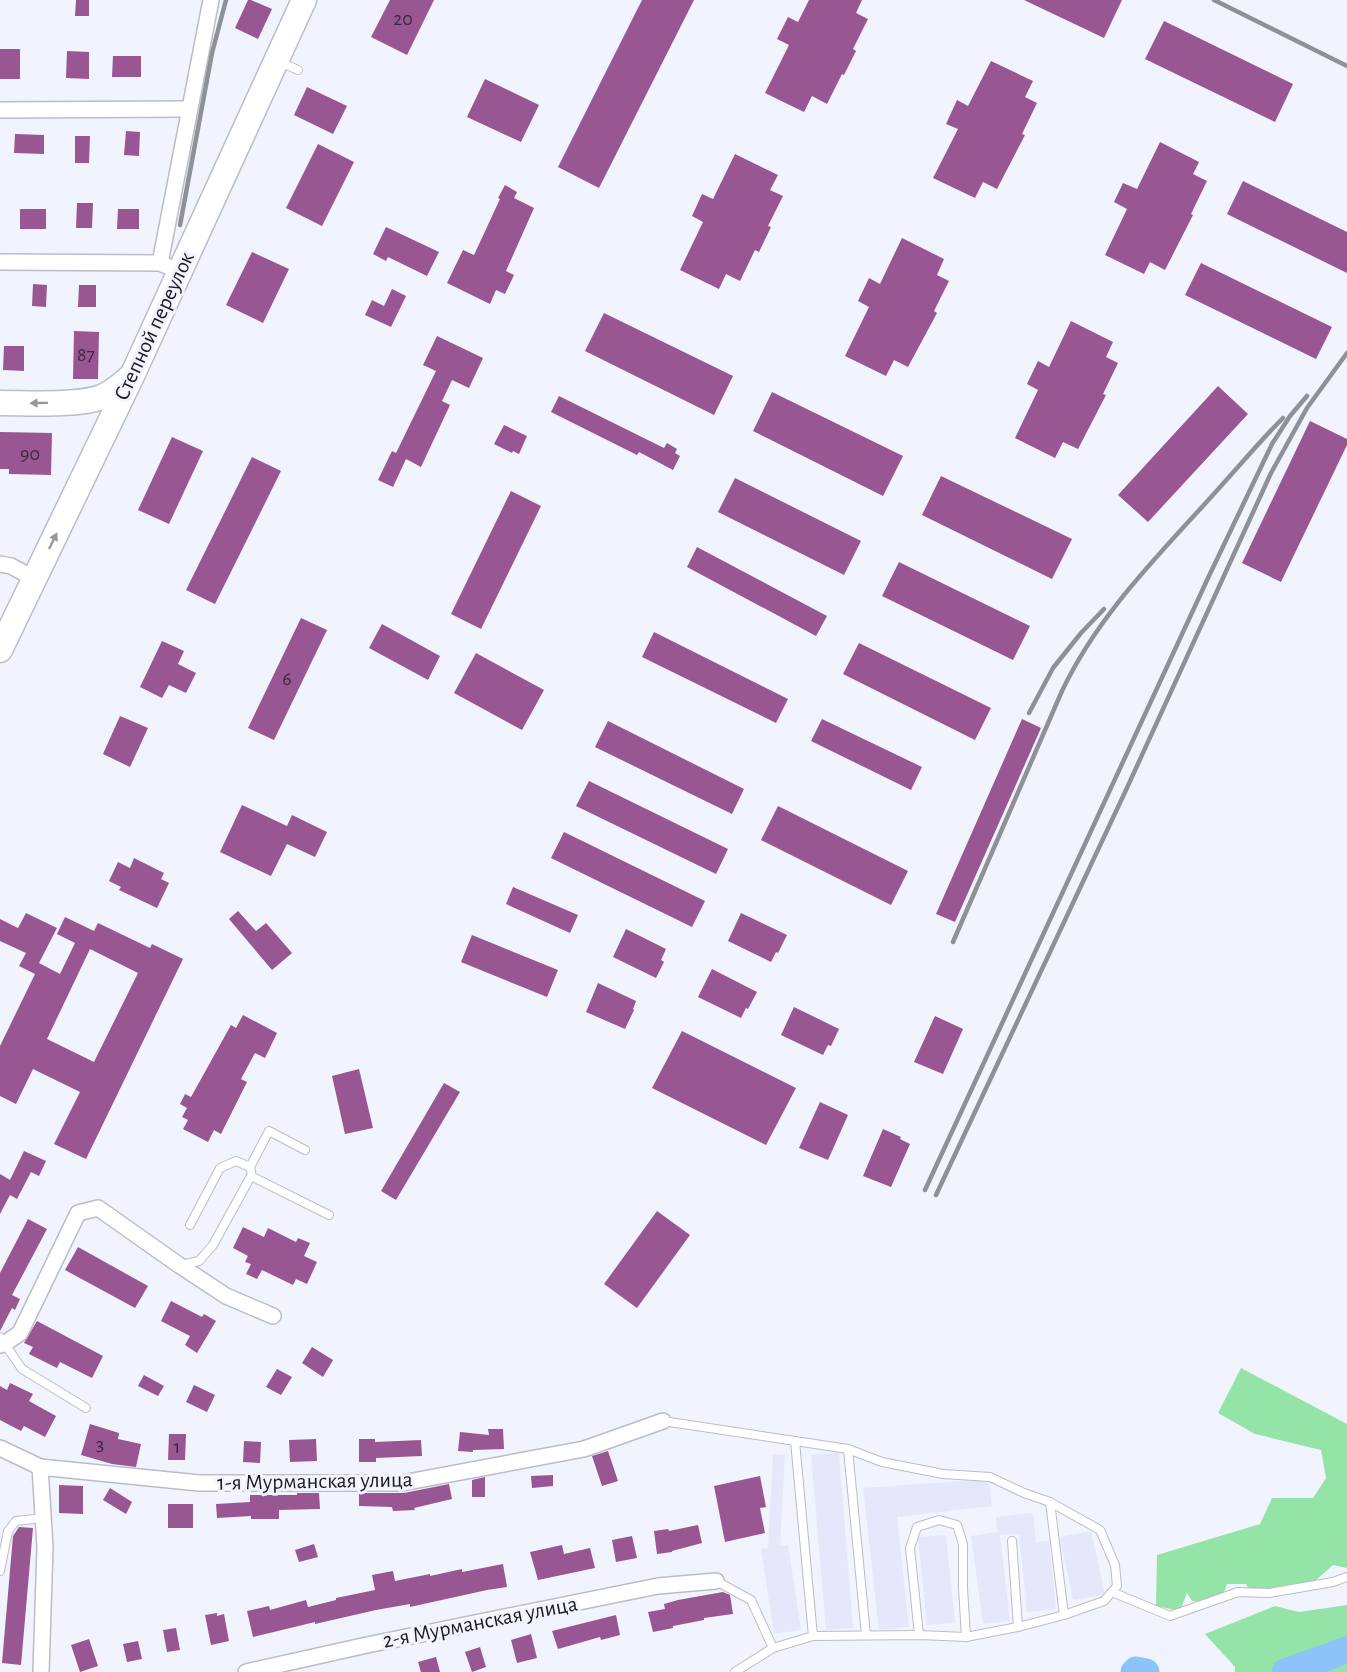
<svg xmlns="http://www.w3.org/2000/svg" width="1347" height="1672" viewBox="0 0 1347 1672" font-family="'Alegreya Sans',sans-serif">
<rect width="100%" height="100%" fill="#f1f4fe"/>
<g fill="#e4e8fa">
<path d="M839,1452L853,1628L826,1630L811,1455Z"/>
<path d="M773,1454L785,1455L780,1546L788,1545L801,1630L774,1634L761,1549L768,1548Z"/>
<path d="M989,1479L992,1506L897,1517L909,1627L879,1630L863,1488Z"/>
<path d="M1033,1513L1036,1542L1049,1541L1056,1609L1027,1612L1019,1534L1000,1535L1010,1621L983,1624L971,1536L997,1532L996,1517Z"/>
<path d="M1091,1531L1105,1594L1073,1600L1060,1537Z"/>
<path d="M946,1535L955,1623L927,1625L918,1537Z"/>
</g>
<g fill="#94e4a7">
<path d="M1241,1368L1347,1424V1568L1333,1565L1307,1588L1252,1595L1246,1584H1227L1221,1601H1192L1187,1593L1180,1611L1156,1606L1157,1555L1260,1524L1272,1498H1313L1326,1478L1321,1450L1255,1434L1218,1413Z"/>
<path d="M1347,1605V1672H1235V1667L1205,1634L1275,1606L1299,1612Z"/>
</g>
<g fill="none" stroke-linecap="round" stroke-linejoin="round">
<g stroke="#8cc3f8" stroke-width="27">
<path d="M1134,1672L1136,1670L1146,1672"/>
<path d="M1285,1672L1347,1650"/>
</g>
</g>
<g fill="#985693" fill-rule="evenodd">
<path d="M76,0H89V16H75Z"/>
<path d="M248,0H251L272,9L258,39L235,28Z"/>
<path d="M390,0H434L407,55L371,37Z"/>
<path d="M642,0H694L599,188L558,167Z"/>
<path d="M809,0H862L856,13L868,19L853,49L856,51L844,75L842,74L827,104L812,96L804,112L765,93L789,45L777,39L788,17L798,22Z"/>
<path d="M1024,0H1122L1104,38Z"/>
<path d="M1164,21L1293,84L1275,122L1145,59Z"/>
<rect x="0" y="49" width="20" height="30"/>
<path d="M67,51L89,52V79L66,78Z"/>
<path d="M113,56H141V77H112Z"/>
<path d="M991,61L1033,81L1025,97L1037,103L1022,134L1025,135L997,189L983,182L975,198L933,178L958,129L946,124L957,100L968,106Z"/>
<path d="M485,79L539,105L521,142L467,117Z"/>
<path d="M307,87L347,106L333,134L294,115Z"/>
<path d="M126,131L140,132L139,156L124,155Z"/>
<path d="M15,134L44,135V154L14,153Z"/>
<path d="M75,136H90L89,163H75Z"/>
<path d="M1160,142L1199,162L1193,174L1207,181L1191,214L1193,215L1165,270L1150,262L1144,274L1105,255L1127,209L1114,202L1123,183L1137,189Z"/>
<path d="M318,144L354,162L322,226L286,208Z"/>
<path d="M735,154L778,175L770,190L783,196L768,226L771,227L759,252L755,250L740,281L726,274L719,289L680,270L703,222L692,216L702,194L713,199Z"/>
<path d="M1243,181L1347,232V273L1227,214Z"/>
<path d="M505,185L517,192L514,198L534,208L506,271L514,275L505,294L496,290L490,304L447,283L463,250L474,255L500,199L498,198Z"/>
<path d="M77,203H93L92,228H76Z"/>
<rect x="20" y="209" width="26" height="20"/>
<path d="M118,209H139V229H117Z"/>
<path d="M386,227L439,252L427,276L388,257L386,261L373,254Z"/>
<path d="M902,238L944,259L937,275L949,281L934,311L937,313L908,367L894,360L886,376L845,356L869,307L858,301L869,278L880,284Z"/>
<path d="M252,252L289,269L263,323L226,305Z"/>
<path d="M1201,263L1332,327L1316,359L1185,295Z"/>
<path d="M33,284L47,285L46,307L32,306Z"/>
<path d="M79,285H96V307H78Z"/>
<path d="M392,289L406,296L391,327L365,315L372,300L384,306Z"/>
<path d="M604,313L733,376L714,415L585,351Z"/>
<path d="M1071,321L1113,342L1106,357L1118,363L1103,394L1106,395L1078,449L1063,442L1055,458L1015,438L1038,390L1027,384L1038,361L1049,367Z"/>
<path d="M74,331L99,332L98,379H73Z"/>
<path d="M437,336L483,358L469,388L452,380L442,401L450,405L421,467L406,459L393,487L378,480L392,451L396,453L436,371L423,365Z"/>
<path d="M4,346H24V371L3,370Z"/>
<path d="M1218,386L1248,414L1148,522L1118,495Z"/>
<path d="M772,392L903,456L883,496L753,431Z"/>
<path d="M559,396L664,448L667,443L677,449L675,453L680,456L673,470L639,452L637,455L551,412Z"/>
<path d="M1310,421L1347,439V445L1281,582L1242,563Z"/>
<path d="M504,425L527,436L519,454L513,451L512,453L494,444Z"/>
<path d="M0,432L52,433L51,475L9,474V469H0Z"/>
<path d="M172,437L203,451L169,524L138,510Z"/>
<path d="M252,457L281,471L215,604L186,590Z"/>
<path d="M941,476L1072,539L1052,579L922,515Z"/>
<path d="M735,478L861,541L844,575L718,512Z"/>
<path d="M511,491L541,506L481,629L451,614Z"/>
<path d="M697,547L827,616L816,636L687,567Z"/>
<path d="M899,562L1030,626L1013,660L882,596Z"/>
<path d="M301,618L327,630L274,740L248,728Z"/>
<path d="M382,624L440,656L428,680L369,648Z"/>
<path d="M654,632L788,699L776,723L642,657Z"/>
<path d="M162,641L184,651L178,664L196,673L186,693L169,685L162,698L140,687Z"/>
<path d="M859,643L991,708L975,740L843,674Z"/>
<path d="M476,653L544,690L522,730L454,693Z"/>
<path d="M120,716L148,728L130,767L103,754Z"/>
<path d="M822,719L922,767L911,790L811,741Z"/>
<path d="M1022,719L1041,728L955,922L936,914Z"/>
<path d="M608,721L744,789L732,814L595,747Z"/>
<path d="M589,781L728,849L716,874L576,806Z"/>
<path d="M242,805L287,826L292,815L327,832L315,857L287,844L271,876L220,852Z"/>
<path d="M778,806L908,871L891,905L761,840Z"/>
<path d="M564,832L705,901L692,927L551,858Z"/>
<path d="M134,858L164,873L161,879L169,883L157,908L119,890L121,887L109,881L118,862L130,868Z"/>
<path d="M513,887L578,915L570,933L506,904Z"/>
<path d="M238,911L256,931L266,923L292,953L272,970L229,919Z"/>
<path d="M26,913L57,928L39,963L60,974L75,943L57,934L65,917L94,931L98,923L150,948L152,944L183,959L86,1159L54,1144L80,1092L33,1069L16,1104L0,1096V1046L35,974L19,966L26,953L0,941V919L18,928ZM90,949L138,973L94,1062L47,1039Z"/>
<path d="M741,913L787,935L778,953L776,952L771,962L728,941Z"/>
<path d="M626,929L666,949L661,960L664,962L656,978L613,957Z"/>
<path d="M472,935L558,970L547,997L461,962Z"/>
<path d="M712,969L757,992L748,1009L746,1008L741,1018L698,997Z"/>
<path d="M598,983L636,1001L633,1009L634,1010L625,1029L586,1012Z"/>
<path d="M794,1007L839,1029L831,1046L828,1045L823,1055L781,1035Z"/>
<path d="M243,1015L277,1033L265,1058L255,1053L241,1079L247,1082L221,1134L214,1130L208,1142L183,1129L188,1120L182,1117L187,1108L180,1104L185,1094L191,1097L231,1025L236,1028Z"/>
<path d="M935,1016L963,1029L943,1074L914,1062Z"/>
<path d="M682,1031L796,1088L766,1145L652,1088Z"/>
<path d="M359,1069L373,1128L345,1134L332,1076Z"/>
<path d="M444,1083L460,1092L396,1200L381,1191Z"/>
<path d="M820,1102L848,1115L828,1160L799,1148Z"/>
<path d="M883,1129L901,1137L900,1139L910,1144L891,1187L863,1176Z"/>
<path d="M24,1151L46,1161L39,1176L31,1172L17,1199L10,1195L0,1214V1174L10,1180Z"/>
<path d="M657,1211L690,1235L637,1308L604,1284Z"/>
<path d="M28,1219L47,1229L12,1295L20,1299L15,1310L12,1308L0,1331V1273Z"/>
<path d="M243,1227L264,1237L268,1228L296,1242L298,1238L310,1243L304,1256L317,1262L307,1284L296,1279L293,1285L262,1270L257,1279L246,1274L251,1264L245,1262L248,1256L233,1248Z"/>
<path d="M78,1247L148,1286L135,1308L65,1270Z"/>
<path d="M171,1301L202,1317L204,1314L216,1321L197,1353L185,1345L190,1336L161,1321Z"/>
<path d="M37,1321L103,1356L92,1378L60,1362L57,1368L29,1354L33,1347L24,1343Z"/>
<path d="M312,1347L333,1360L323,1377L302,1363Z"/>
<path d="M277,1369L292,1377L281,1395L266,1387Z"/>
<path d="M144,1375L164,1386L158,1396L138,1386Z"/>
<path d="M10,1383L33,1394L29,1401L56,1416L45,1437L24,1426L21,1431L0,1420V1386L7,1390Z"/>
<path d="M194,1385L215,1395L207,1412L186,1402Z"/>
<path d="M90,1424L119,1433L118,1439L141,1444L136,1467L112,1464L81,1455Z"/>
<path d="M488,1429H503L504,1449L473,1450V1452L458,1451L460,1432L489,1435Z"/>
<path d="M169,1434H186L185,1460H168Z"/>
<path d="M316,1439L317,1461L290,1462L289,1440Z"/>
<path d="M359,1439H375V1442L421,1440L422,1456L376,1458V1462H359Z"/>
<path d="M244,1441L261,1442L260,1463L243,1462Z"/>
<path d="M608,1451L618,1481L602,1486L592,1456Z"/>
<path d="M553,1475V1486L532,1488L531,1476Z"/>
<path d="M760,1476L766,1507L760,1508L765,1533L725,1542L714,1486Z"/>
<path d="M485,1477V1497H472V1480Z"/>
<path d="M449,1484L452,1499L414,1508L415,1510L393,1511L392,1507L359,1506V1493H404Z"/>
<path d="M59,1485L83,1486V1514L59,1513Z"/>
<path d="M110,1488L132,1502L126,1514L103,1500Z"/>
<path d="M297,1493H319L320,1509L279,1510V1519H251V1516L217,1518L216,1504L250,1502V1495H297Z"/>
<rect x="168" y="1504" width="25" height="24"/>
<path d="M698,1525L702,1543L672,1551V1552L657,1554L654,1531L668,1529L669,1531Z"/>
<path d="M19,1527L33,1528L21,1665L2,1663L13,1536Z"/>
<path d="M632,1536L637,1558L616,1562L612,1540Z"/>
<path d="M314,1544L318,1557L299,1562L295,1550Z"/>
<path d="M562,1545L564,1554L590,1548L595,1568L538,1580L530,1552Z"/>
<path d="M503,1564L507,1587L487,1590L410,1607V1604L376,1610L315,1624V1622L253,1637L247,1611L269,1606L270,1610L306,1600L308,1607L336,1600V1598L375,1590L372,1575L393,1571L395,1581L430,1574V1576L462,1569V1572Z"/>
<path d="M723,1592L730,1595L733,1614L704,1618V1620L673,1626V1628L653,1632L648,1612L665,1609L664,1604L678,1600Z"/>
<path d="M217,1613V1616L224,1614L229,1641L211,1645L205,1615Z"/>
<path d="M616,1615L620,1635L601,1640L600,1637L558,1649L552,1631Z"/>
<path d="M176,1628L180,1650L167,1652L163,1630Z"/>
<path d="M531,1634L537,1658L517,1663L511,1640Z"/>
<path d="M89,1639L98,1666L80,1672L71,1645Z"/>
<path d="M138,1641L142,1659L127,1662L123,1644Z"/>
<path d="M480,1647L486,1667L472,1672L465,1652Z"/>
<path d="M436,1657L440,1672H421L418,1662Z"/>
</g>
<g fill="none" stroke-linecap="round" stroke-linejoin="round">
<defs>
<g id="lane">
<path d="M280,62L298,70"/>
<path d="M251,1171L250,1167L269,1131L305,1150"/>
<path d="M190,1225L220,1168L236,1161L250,1167"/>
<path d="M181,1265L199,1261L213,1245L251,1176L329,1215"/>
<path d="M0,1337L22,1369L86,1408"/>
<path d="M663,1421L848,1449L882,1462L943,1474L990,1477L1024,1493L1050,1502L1100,1530L1115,1565L1117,1586L1104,1601L1064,1615L1018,1627L966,1637L919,1635L813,1636L773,1648L735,1672"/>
<path d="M795,1441L813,1636"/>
<path d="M848,1449L866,1635"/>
<path d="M1050,1502L1064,1615"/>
<path d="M1012,1541L1018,1627"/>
<path d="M0,1571L8,1531L16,1521L43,1518"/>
<path d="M716,1581L751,1600L773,1648"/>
<path d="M1112,1592L1170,1616L1238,1592L1269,1593L1333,1582L1347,1577"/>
<path d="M919,1635L910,1548L917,1527L939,1520L957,1525L963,1544V1588L966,1637"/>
</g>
<g id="street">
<path d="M0,110L189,109"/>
<path d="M0,262L160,263L167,266"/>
<path d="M160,263L211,0"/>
<path d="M0,564L11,566L35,579"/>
<path d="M0,1345L4,1344L20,1333L78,1213L98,1208L179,1265L226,1296L273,1316"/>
<path d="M0,1448L40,1467L199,1483H402L584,1449L663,1421"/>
<path d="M40,1467L45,1547L41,1672"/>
<path d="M246,1672L367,1645L658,1586L716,1581"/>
</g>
<g id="primary">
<path d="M0,403C28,403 78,406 102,397C113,392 120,386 129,378"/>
<path d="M0,650L132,376L304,0"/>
</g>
</defs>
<use href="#lane" stroke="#babdc7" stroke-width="10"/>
<use href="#street" stroke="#babdc7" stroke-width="18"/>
<use href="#primary" stroke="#babdc7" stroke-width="27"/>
<use href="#lane" stroke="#fff" stroke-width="8"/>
<use href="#street" stroke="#fff" stroke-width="15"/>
<use href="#primary" stroke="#fff" stroke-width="24"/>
<g stroke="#8f9198" stroke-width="4.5">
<path d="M1214,0L1347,66"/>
<path d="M180,225L212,53L226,0"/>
<path d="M1029,713L1053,668L1081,633L1104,609"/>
<path d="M953,942L1062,691C1098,615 1157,557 1212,496C1236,470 1258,443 1283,418"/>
<path d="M925,1190L1208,578L1272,444L1290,416L1307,396"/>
<path d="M936,1195L1126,790L1271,473L1307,408L1347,353"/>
</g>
</g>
<defs><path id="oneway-solid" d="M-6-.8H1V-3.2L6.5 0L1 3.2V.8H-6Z" transform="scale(1.5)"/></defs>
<g fill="#98989a">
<use href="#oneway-solid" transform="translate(39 403) rotate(179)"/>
<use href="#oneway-solid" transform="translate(53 541) rotate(-64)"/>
</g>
<g text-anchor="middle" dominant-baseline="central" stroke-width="6" stroke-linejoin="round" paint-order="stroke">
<g font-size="20" fill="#3a2a3c">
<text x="403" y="19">20</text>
<text x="86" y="355">87</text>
<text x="30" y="454">90</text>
<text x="287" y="679">6</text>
<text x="100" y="1444">3</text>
<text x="177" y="1447">1</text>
</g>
<g font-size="22" fill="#1a1b1f" stroke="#f1f4fe">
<text transform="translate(154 326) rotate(-65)">Степной переулок</text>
<text transform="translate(315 1481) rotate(-1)">1-я Мурманская улица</text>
<text transform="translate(480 1622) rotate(-11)">2-я Мурманская улица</text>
</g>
</g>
</svg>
